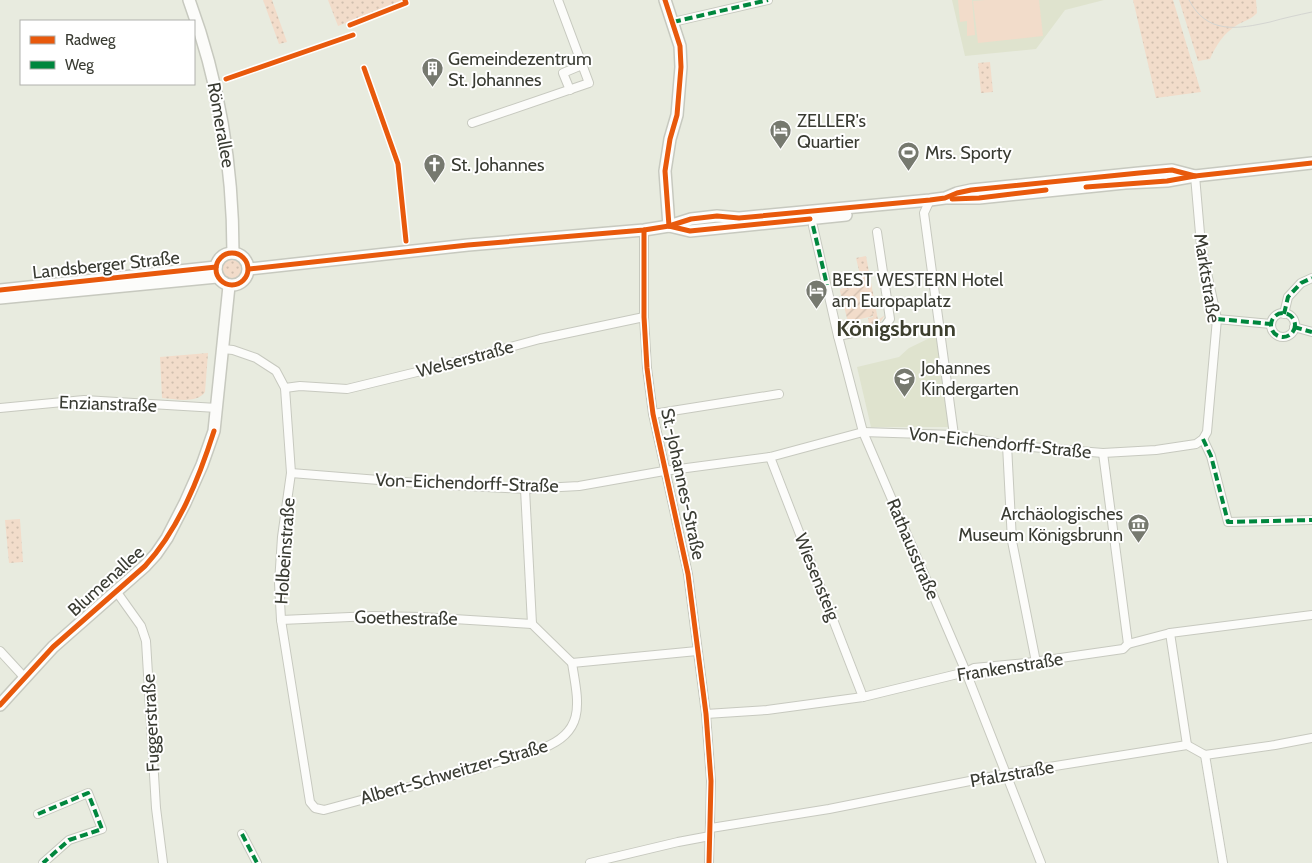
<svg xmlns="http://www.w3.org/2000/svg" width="1312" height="863" viewBox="0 0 1312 863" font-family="Cabin,sans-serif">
<defs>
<pattern id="grass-dots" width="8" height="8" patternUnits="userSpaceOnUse" patternTransform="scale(1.25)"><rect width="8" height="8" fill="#f2dcca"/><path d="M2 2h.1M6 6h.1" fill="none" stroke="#d0beae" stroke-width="1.8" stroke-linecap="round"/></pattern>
<pattern id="garden-furrows" width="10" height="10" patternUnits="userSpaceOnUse" patternTransform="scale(1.25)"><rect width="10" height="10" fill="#f2dcca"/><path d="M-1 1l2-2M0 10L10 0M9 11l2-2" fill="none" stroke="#d0beae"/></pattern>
</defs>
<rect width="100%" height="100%" fill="#e8ebdf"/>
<g fill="#dfe3ce">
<path d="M952,0H1104L1065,10L1036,49L965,56Z"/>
<path d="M936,335L950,427H871L857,367L899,357L909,348Z"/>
</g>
<g fill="url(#grass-dots)">
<path d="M263,0H272L287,42L279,44Z"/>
<path d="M328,0H407L338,26Z"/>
<path d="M1133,0H1173L1201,92L1156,98Z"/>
<path d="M1179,0H1256L1257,13C1252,19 1244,21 1237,25C1224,33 1216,45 1210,59L1198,61Z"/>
<path d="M990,62L993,92L981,93L978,63Z"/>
<path d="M866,256L878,320L885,315L879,324L869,326L868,318L873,317L867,286L840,291V289L862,283L856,258Z"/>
<circle cx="232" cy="269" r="11"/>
<path d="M208,353L205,392C197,404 175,399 162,398L160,357Z"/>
<path d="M20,519L23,562L9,563L5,520Z"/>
</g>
<path fill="url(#garden-furrows)" d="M867,286L873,316L848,322L840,291Z"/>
<g fill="#f2dcca">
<path d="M958,0H972L975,35L967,36V21L960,22Z"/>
<path d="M985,0H1039L1043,36L978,43L973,1Z"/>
</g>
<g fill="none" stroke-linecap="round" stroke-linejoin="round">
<defs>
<g id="street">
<path d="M673,22L768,0"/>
<path d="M570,90L563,73L582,65"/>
<path d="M472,123L589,83L558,0"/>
<path d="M930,200L924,213L954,435"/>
<path d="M813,226L838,336L863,432L966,672L1041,863"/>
<path d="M644,230V317L647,368L653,414L688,574L706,714L711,781L709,863"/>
<circle cx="1283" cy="325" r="12"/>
<path d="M1284,314L1288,297L1301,283L1312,278"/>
<path d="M1217,319L1271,324"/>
<path d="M1294,327L1312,332"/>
<path d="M838,336L881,327L885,326L890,319L877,232"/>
<path d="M223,349L233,350L256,358L276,371L285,388L291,473L282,537L279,583L281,620L310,802L315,808L324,810L476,769L543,748C587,731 578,701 572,663"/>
<path d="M285,388L300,386L347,389L421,371L540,339L644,317"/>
<path d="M0,408L84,400L217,408"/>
<path d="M653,414L779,394"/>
<path d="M1203,439L1211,456L1228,522L1312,520"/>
<path d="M1007,445L1012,541L1036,662"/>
<path d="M1103,453L1128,644"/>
<path d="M770,457L863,697"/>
<path d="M291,473L429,484L525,489L579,486L664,471L770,457L863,432L954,435L1007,445L1103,453L1156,450L1196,444L1203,439L1207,432L1217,319L1201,245L1195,176"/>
<path d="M525,489L532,624"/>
<path d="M116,591L141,626L146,641L156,808L163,863"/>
<path d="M281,620L373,616L422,617L532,624"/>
<path d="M532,624L572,663L697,651"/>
<path d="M1170,633L1187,745"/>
<path d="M0,651L24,677"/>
<path d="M706,714L767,710L863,697L966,672L974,668L1026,663L1123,649L1128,644L1170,633L1312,615"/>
<path d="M1205,755L1223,863"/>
<path d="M38,814L88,793L102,829L69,840L43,863"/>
<path d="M711,828L829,809L1005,774L1187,745L1205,755L1275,745L1312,738"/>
<path d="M242,834L257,863"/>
<path d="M590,863L678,842L710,836"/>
</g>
<g id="secondary">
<path d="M189,0C219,81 233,167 233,253"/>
<path d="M665,0L680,46L681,67L677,115L670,139L665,171L669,226"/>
<path d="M948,198H979L1125,183L1167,181L1195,176L1312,163"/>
<path d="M669,226L690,231L846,215"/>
<circle cx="232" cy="269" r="16"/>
<path d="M249,269L468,245L644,230L669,226L691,219L717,216L739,218L930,200L945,198L957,193L971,190L1139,173L1172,170L1195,176"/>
<path d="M0,290L216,267"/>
<path d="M0,298L217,277"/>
<path d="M0,705L53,647L145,566L156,554L167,538L185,503L202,465L214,431L229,286"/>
</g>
</defs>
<use href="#street" stroke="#c7c9bf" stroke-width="10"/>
<use href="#secondary" stroke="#c7c9bf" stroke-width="14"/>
<use href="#street" stroke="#fcfcfa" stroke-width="8"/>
<use href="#secondary" stroke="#fcfcfa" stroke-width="11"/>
<path stroke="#d4d5d1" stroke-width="1" d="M1189,0C1207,35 1238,29 1270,22C1284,18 1298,15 1312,12"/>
<g stroke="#00873e" stroke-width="4" stroke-dasharray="8 4" stroke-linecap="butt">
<path d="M673,22L768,0"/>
<path d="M813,226L827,285"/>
<circle cx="1283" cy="325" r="12"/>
<path d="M1284,314L1288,297L1301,283L1312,278"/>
<path d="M1217,319L1271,324"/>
<path d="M1294,327L1312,332"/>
<path d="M1203,439L1211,456L1228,522L1312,520"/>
<path d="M38,814L88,793L102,829L69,840L43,863"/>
<path d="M242,834L257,863"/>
</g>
<defs>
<g id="cycleway">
<path d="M665,0L680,46L681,67L677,115L670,139L665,171L669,226"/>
<path d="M350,25L406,3L405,0"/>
<path d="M364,68L398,164L406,241"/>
<path d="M226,79L353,35"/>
<path d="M1086,187L1167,181L1195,176L1312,163"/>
<path d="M952,199L979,198L1046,190"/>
<path d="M669,226L690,231L810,219"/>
<path d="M644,230V317L647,368L653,414L688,574L706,714L711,781L709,863"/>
<circle cx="232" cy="269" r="16"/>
<path d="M249,269L468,245L644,230L669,226L691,219L717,216L739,218L930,200L945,198L957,193L971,190L1139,173L1172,170L1195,176"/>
<path d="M0,290L216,267"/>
<path d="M0,705L53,647L145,566C179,529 199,478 214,431"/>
</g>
</defs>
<use href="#cycleway" stroke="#fff" stroke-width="8"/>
<use href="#cycleway" stroke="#e8590c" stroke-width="5"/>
</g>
<defs>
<symbol id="building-pin" viewBox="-11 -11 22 30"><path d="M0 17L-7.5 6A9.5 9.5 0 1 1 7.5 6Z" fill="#76796f" stroke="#fff"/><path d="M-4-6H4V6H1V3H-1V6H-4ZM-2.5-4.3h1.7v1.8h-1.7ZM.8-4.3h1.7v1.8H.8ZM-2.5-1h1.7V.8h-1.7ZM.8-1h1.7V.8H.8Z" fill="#fff"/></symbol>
<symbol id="hotel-pin" viewBox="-11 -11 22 30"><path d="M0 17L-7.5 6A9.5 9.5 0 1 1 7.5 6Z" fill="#76796f" stroke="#fff"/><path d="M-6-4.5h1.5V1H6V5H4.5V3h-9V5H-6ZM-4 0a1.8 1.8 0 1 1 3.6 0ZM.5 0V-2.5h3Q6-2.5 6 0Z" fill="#fff"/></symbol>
<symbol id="stadium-pin" viewBox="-11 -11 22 30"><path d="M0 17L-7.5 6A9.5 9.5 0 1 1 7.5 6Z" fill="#76796f" stroke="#fff"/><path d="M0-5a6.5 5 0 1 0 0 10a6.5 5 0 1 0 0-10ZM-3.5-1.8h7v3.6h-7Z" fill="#fff"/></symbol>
<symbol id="church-pin" viewBox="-11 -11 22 30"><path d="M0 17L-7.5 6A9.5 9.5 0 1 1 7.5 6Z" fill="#76796f" stroke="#fff"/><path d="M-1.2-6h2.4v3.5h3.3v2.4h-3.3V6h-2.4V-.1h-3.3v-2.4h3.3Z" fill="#fff"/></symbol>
<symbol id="school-pin" viewBox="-11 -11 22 30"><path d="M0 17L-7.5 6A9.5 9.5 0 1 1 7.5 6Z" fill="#76796f" stroke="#fff"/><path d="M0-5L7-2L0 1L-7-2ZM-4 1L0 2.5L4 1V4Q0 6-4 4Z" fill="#fff"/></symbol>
<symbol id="museum-pin" viewBox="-11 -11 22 30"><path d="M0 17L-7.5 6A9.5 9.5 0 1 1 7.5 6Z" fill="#76796f" stroke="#fff"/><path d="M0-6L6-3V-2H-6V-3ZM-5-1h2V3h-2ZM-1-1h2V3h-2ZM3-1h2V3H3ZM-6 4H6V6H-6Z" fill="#fff"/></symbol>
</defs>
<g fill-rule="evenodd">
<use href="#building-pin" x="420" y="56" width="25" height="34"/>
<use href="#hotel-pin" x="768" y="118" width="25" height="34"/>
<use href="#stadium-pin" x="896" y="140" width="25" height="34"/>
<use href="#church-pin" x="422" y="152" width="25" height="34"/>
<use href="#hotel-pin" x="804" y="278" width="25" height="34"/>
<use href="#school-pin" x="892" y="366" width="25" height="34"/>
<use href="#museum-pin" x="1126" y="512" width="25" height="34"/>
</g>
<g text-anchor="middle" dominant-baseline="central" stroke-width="4" stroke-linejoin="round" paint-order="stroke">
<g font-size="18" fill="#393b32" stroke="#fff" text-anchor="start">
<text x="448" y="59">Gemeindezentrum<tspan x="448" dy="21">St. Johannes</tspan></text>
<text x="797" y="121">ZELLER's<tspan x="797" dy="21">Quartier</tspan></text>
<text x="925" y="153">Mrs. Sporty</text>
<text x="451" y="165">St. Johannes</text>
<text x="832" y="280">BEST WESTERN Hotel<tspan x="832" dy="21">am Europaplatz</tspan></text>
<text x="921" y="368">Johannes<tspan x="921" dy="21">Kindergarten</tspan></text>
<text x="1123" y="514" text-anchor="end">Archäologisches<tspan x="1123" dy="21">Museum Königsbrunn</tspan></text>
</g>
<g font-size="18" fill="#393b32" stroke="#fff">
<text transform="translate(221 125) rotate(80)">Römerallee</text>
<text transform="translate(106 265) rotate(-6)">Landsberger Straße</text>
<text transform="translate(1207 278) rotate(81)">Marktstraße</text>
<text transform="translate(465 359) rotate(-15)">Welserstraße</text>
<text transform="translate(108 404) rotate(2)">Enzianstraße</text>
<text transform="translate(1000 443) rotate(6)">Von-Eichendorff-Straße</text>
<text transform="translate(467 483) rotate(2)">Von-Eichendorff-Straße</text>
<text transform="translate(683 484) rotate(78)">St.-Johannes-Straße</text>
<text transform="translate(913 549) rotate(67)">Rathausstraße</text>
<text transform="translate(285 551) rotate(-86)">Holbeinstraße</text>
<text transform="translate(817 577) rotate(68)">Wiesensteig</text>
<text transform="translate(106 581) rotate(-42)">Blumenallee</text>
<text transform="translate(406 618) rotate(1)">Goethestraße</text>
<text transform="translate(1010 667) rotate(-9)">Frankenstraße</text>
<text transform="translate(151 723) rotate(-93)">Fuggerstraße</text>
<text transform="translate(454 772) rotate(-16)">Albert-Schweitzer-Straße</text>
<text transform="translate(1012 774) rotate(-10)">Pfalzstraße</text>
</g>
<g font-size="22" font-weight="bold" fill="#3d3f2e" stroke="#fff">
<text x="896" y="328">Königsbrunn</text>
</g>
</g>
<rect x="20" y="20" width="175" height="65" fill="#ffffff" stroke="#b0b1ad"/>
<rect x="30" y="36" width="25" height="8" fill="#e8590c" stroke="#b0b1ad"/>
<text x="65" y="45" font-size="15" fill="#393b32">Radweg</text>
<rect x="30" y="61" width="25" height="8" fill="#00873e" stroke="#b0b1ad"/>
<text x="65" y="70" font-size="15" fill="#393b32">Weg</text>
</svg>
